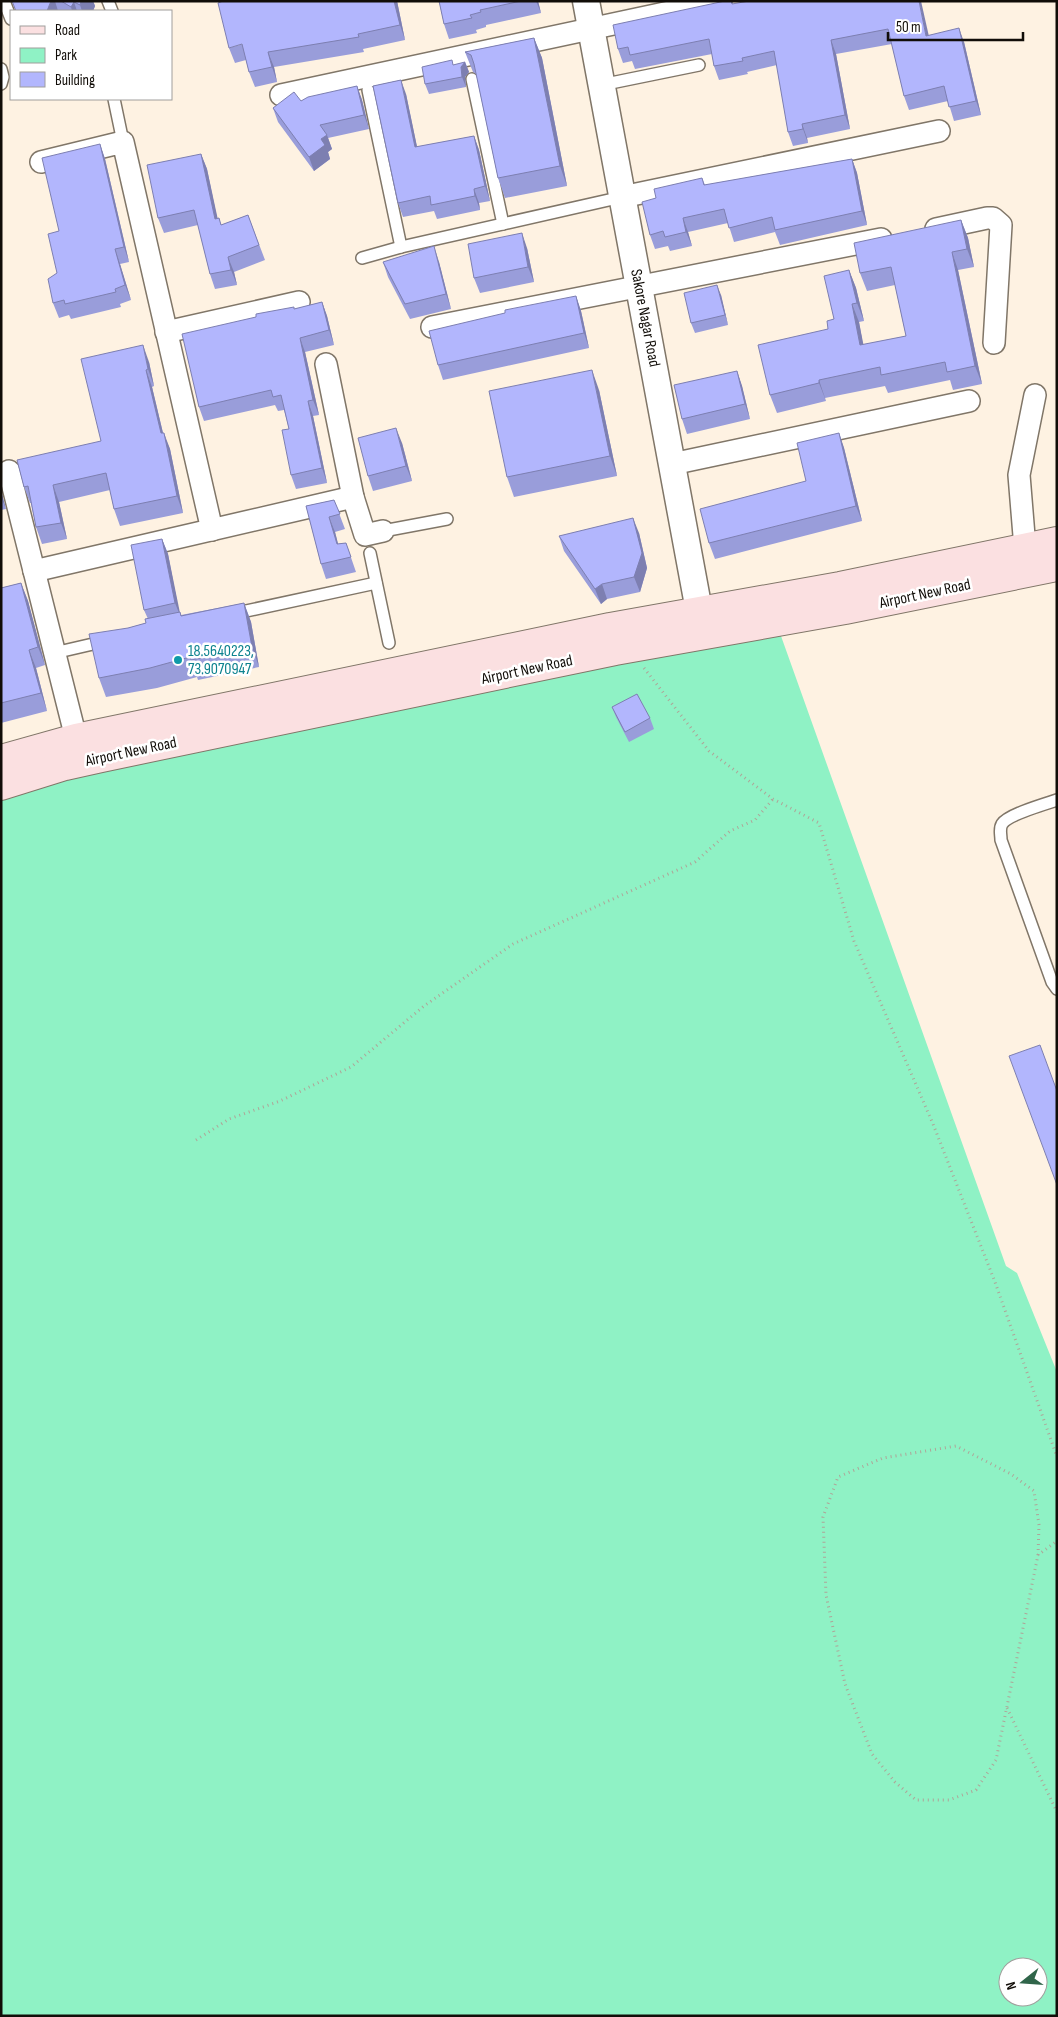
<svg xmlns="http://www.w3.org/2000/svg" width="1058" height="2017" viewBox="0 0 1058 2017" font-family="'Sofia Sans Condensed',sans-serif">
<rect width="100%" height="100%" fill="#fef2e2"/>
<path fill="#8ff2c5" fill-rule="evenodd" d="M781,636L1006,1266L1017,1273L1057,1372V2016H1V793L37,781L624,662ZM1008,1967H1038V1997H1008Z"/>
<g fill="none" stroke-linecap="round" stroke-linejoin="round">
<defs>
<g id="service">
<path d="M4,1L11,19"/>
<path d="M108,1L112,11"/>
<path d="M1,69L3,77L1,84"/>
<path d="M472,79L503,224"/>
<path d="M601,85L699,65"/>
<path d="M368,90L401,247"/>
<path d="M114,99L123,142"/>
<path d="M362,258L401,247L622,197"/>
<path d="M383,531L447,519"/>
<path d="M370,553L389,643"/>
<path d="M232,614L376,583"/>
<path d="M54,653L106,641"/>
<path d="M1057,800C1045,804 1007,815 1002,824C999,829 1001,834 1001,840L1052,982L1057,989"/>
</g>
<g id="minor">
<path d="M281,95L721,1"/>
<path d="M41,162L123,142L212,530"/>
<path d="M622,197L939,131"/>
<path d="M936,229L987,218H993L1001,225L994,343"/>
<path d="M432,327L881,239"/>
<path d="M166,332L299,302"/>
<path d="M326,364L353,497L365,535L383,531"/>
<path d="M672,464L969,401"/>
<path d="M9,471L76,738"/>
<path d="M1025,548L1019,475L1035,395"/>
<path d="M34,571L353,497"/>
</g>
<path id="tertiary" d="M586,1L703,632"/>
<g id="secondary">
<path d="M1,759L76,738L610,627L840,586L1057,541"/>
<path d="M1,786L65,766L101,758L615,651L845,610L1057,567"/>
</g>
</defs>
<use href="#service" stroke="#807668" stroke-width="14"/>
<use href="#minor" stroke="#807668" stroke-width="24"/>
<use href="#tertiary" stroke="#807668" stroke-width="29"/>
<use href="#secondary" stroke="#807668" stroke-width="30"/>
<g stroke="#aea598" stroke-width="3" stroke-dasharray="1 4" stroke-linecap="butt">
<path d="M644,668L709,751L773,799L819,823L854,941L933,1124L995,1282L1057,1457"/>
<path d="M196,1140L229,1119L280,1101L351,1067L424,1006L513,944L695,862L730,831L755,820L773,799"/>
<path d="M1038,1555L1039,1525L1034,1491L1011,1474L956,1446L883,1458L838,1477L823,1517L826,1595L845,1684L872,1754L895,1782L916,1800H949L976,1790L996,1760L1038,1555L1057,1541"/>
<path d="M1007,1708L1057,1812"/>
</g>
<use href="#service" stroke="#fff" stroke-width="11"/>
<use href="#minor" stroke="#fff" stroke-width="21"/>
<use href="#tertiary" stroke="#fff" stroke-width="26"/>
<use href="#secondary" stroke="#fbe0e1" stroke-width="28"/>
</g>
<g fill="#999dda">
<path d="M12,1H93L95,6L93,11H16Z"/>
<path d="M397,1L405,40L363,49L364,52L274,67L277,82L255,87L249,72L246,60L235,63L229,48Z"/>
<path d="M439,1H538L541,13L486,25V27L476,30L477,33L449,39L444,24Z"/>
<path d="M732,1L733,4L928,35L964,42L981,115L954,121L948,101L909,110L904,96L892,44L836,54L850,129L807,138L808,143L793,146L788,132L777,65L747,72L748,74L719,80L714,66L712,54L635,69L632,61L623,63L618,49Z"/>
<path d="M534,38L542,58L567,186L505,198L498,178L476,74L473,72L465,52Z"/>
<path d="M465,62L469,72L465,77L466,87L429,94L425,84Z"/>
<path d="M357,86L362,100L369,129L328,138L332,149L328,152L330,159L314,171L278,122L273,108L301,101Z"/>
<path d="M406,94L417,147L474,136L479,150L490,201L479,203L480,210L437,219L434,211L403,217L398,203Z"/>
<path d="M100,144L105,159L129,262L120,264L131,300L120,304L121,307L71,319L69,315L59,318L53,303L57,273L59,231Z"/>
<path d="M201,154L207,169L217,218H219L221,225L248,215L265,260L234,272L237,285L215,289L210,274L198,225L164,233L158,218Z"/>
<path d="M852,159L857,173L867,225L780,245L775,232L734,242L728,223L688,232L692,246L670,251L668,246L655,249L650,235L656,198L702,178L705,185Z"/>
<path d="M961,220L968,238L974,267L958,270L982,384L953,390L950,380L888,393L885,386L825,398L826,401L777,413L770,395L828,329L834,319L849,270L856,288L864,321L859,322L863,345L906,336L895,285L867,291L860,273Z"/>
<path d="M527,248L534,282L480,293L474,278Z"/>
<path d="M383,262H439L451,309L410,319L388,277Z"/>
<path d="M721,295L728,325L695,333L691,323Z"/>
<path d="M576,296L581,311L589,348L443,380L438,365Z"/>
<path d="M322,302L327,316L334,345L305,352L319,415L313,416L327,483L296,489L291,475L289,429L284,410L278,411L275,405L204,421L199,407L256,317L295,309Z"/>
<path d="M149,362L154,386L152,387L163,433L170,449L183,513L120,526L114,509L110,490L59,502L67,539L42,544L36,527L31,503H30L24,487L101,441Z"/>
<path d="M737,371L742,386L750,419L687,434L682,419Z"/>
<path d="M599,390L617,476L514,497L507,477Z"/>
<path d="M839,433L844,448L862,521L715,559L709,543L806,481Z"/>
<path d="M402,443L412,481L373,491L368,476Z"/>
<path d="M1,491L6,509L1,510Z"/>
<path d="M334,500L345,529L335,532L338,544L346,543L356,572L326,579L321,564L306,506Z"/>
<path d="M639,533L647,568L640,592L607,599L601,604L564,551L559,536Z"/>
<path d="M162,539L168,554L179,612L181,615L244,603L251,622L259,667L198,680L197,677L157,688L106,697L99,678L128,628L146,623L148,619L144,610Z"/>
<path d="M21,583L28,601L45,665L36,668L47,711L1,723V588Z"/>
<path d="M612,707L650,718L654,729L629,742L616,717Z"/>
</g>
<g fill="#7d7fb1">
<path d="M51,1H55L58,11H47Z"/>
<path d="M81,1H93L95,6L93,11H82L80,5Z"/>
<path d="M394,1H397L405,40L400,25Z"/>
<path d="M536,1H538L541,13Z"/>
<path d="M919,1H921L932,50L926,36Z"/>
<path d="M74,2L77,11H72L71,7Z"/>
<path d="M959,28L964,42L981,115L976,101Z"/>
<path d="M534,38L542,58L567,186L560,166Z"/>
<path d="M831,40L836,54L850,129L845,115Z"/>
<path d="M268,52L274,67L277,82L272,67Z"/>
<path d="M465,62L469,72L465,77L466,87L462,77L461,67Z"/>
<path d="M401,80L406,94L420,161L415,147Z"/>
<path d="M357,86L362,100L369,129L364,115Z"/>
<path d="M802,124L807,138L808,143L803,129Z"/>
<path d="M327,135L332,149L328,152L330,159L314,171L309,157L321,139Z"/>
<path d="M474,136L479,150L490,201L485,186Z"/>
<path d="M100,144L105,159L129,262L124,247Z"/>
<path d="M201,154L207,169L221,234L215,219Z"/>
<path d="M852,159L857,173L867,225L862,211Z"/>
<path d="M474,189L479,203L480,210L475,196Z"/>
<path d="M683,218L688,232L692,246L686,232Z"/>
<path d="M961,220L968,238L974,267L967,249Z"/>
<path d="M522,233L527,248L534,282L528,267Z"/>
<path d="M434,246L439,262L451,309L446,294Z"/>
<path d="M115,249L120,264L131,300L125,285Z"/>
<path d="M952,252L958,270L982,384L975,366Z"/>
<path d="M228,257L234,272L237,285L231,270Z"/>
<path d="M849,270L856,288L864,321L857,303Z"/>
<path d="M717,285L721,295L728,325L725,315Z"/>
<path d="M576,296L581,311L589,348L584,333Z"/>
<path d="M322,302L327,316L334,345L329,330Z"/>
<path d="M852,304L859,322L867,363L860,345Z"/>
<path d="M300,338L305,352L319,415L313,400Z"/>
<path d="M143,345L149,362L154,386L148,369Z"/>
<path d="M146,370L152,387L167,450L161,433Z"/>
<path d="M592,370L599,390L617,476L610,456Z"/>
<path d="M737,371L742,386L750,419L745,404Z"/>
<path d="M819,380L826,401L819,383Z"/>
<path d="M308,401L313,416L327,483L322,468Z"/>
<path d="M396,428L402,443L412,481L406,466Z"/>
<path d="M164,433L170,449L183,513L177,496Z"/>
<path d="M839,433L844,448L862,521L856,506Z"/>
<path d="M53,485L59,502L67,539L61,523Z"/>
<path d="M1,491L6,509L1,497Z"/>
<path d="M329,517L335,532L342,559L337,544Z"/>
<path d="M633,518L639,533L647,568L640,592L634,577Z"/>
<path d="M162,539L168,554L181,618L175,603Z"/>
<path d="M21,583L28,601L45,665L38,647Z"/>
<path d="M602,584L607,599L601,604L595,589Z"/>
<path d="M244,603L251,622L259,667L252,647Z"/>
<path d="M29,650L36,668L47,711L41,693Z"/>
</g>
<g fill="#b2b6fd" stroke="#7d7fb1">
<path d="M12,1H51L47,11H16Z"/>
<path d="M61,1H81L80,5L74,2L71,7Z"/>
<path d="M223,1H394L400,25L358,34L359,37L268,52L272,67L249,72L242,44L229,48L218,3Z"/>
<path d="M439,1H521L480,10L481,12L470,15L472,18L444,24Z"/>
<path d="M725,1H731L732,4L749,1H919L926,36L959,28L976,101L949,107L944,86L904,96L888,29L831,40L845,115L802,124L803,129L788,132L774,51L742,58L743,61L714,66L709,39L630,55L628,47L618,49L613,25Z"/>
<path d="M534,38L560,166L498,178L474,64L471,55L465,52Z"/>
<path d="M452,60L453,65L465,62L461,67L462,77L425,84L422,67Z"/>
<path d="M401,80L415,147L474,136L485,186L474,189L475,196L431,205L430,196L398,203L373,86Z"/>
<path d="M357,86L364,115L320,125L327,135L321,139L325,145L309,157L273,108L294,92L301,101L308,97Z"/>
<path d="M100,144L124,247L115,249L125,285L115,289L116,292L65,304L64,300L53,303L48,279L57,273L48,234L59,231L42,158Z"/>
<path d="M201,154L215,219L219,218L221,225L248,215L259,245L228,257L231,270L210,274L194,210L158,218L147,165Z"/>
<path d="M852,159L862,211L775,230L772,217L729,228L724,209L683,218L686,232L665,237L663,231L650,235L642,202L656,198L654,189L702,178L704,185Z"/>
<path d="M961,220L967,249L952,252L975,366L947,372L945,362L881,375L880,367L819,380V383L770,395L758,345L828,329L827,321L834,319L824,276L849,270L857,303L852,304L860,345L906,336L891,267L860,273L854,243Z"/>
<path d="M522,233L528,267L474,278L468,244Z"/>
<path d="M434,246L446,294L405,304L383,262Z"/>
<path d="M717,285L725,315L691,323L684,293Z"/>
<path d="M576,296L584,333L438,365L429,331L505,313V310Z"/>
<path d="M322,302L329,330L300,338L313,400L308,401L322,468L291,475L282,430L289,429L281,395L273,397L271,390L199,407L182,334L256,317V314L294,307V309Z"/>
<path d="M143,345L148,369L146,370L161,433H164L177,496L114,509L106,473L53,485L61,523L36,527L28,486L24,487L17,460L101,441L81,359Z"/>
<path d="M592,370L610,456L507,477L489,391Z"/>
<path d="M737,371L745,404L682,419L674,385Z"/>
<path d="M396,428L406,466L368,476L358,438Z"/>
<path d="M839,433L856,506L709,543L700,509L806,481L797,443Z"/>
<path d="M334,500L340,514L329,517L337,544L346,543L351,557L321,564L306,506Z"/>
<path d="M633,518L642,553L634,577L602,584L595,589L559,536Z"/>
<path d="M162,539L175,603L144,610L131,545Z"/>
<path d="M21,583L38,647L29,650L41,693L1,703V588Z"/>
<path d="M244,603L252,647L191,660L190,657L150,668L99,678L89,634L128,628L146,623L145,619L180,612L181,616Z"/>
<path d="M637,694L650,718L625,732L612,707Z"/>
<path d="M1040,1045L1057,1091V1185L1009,1056Z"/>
</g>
<circle fill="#0f9aa8" stroke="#fff" stroke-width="2" cx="178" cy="660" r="5"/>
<g text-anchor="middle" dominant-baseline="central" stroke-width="5" stroke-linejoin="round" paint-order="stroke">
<g font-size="16" fill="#110d08" stroke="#fff">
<text transform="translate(645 318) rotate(79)">Sakore Nagar Road</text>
<text transform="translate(925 594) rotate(-12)">Airport New Road</text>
<text transform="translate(527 670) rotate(-12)">Airport New Road</text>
<text transform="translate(131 752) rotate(-12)">Airport New Road</text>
</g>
<g font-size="16" fill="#0d838f" stroke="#fff" text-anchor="start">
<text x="188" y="651">18.5640223,<tspan x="188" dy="18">73.9070947</tspan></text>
</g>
</g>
<rect width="1058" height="2017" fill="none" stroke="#110d08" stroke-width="5"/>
<rect x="10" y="10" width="162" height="90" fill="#ffffff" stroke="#a09e9c"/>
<rect x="20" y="26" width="25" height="8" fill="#fbe0e1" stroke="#a09e9c"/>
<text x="55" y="35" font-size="15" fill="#110d08">Road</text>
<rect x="20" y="48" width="25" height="15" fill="#8ff2c5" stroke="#a09e9c"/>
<text x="55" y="60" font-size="15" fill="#110d08">Park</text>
<rect x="20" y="72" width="25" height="15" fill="#b2b6fd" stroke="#a09e9c"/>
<text x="55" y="85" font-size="15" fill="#110d08">Building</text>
<g transform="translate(1023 1982) rotate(253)"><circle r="24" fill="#ffffff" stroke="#a09e9c"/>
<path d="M0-4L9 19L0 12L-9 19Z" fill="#30654a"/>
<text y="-8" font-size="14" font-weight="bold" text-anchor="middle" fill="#110d08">N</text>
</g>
<path d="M888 32v8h135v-8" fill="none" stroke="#110d08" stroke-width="2.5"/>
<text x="896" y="32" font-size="15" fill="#110d08" stroke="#ffffff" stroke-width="4" paint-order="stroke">50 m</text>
</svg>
